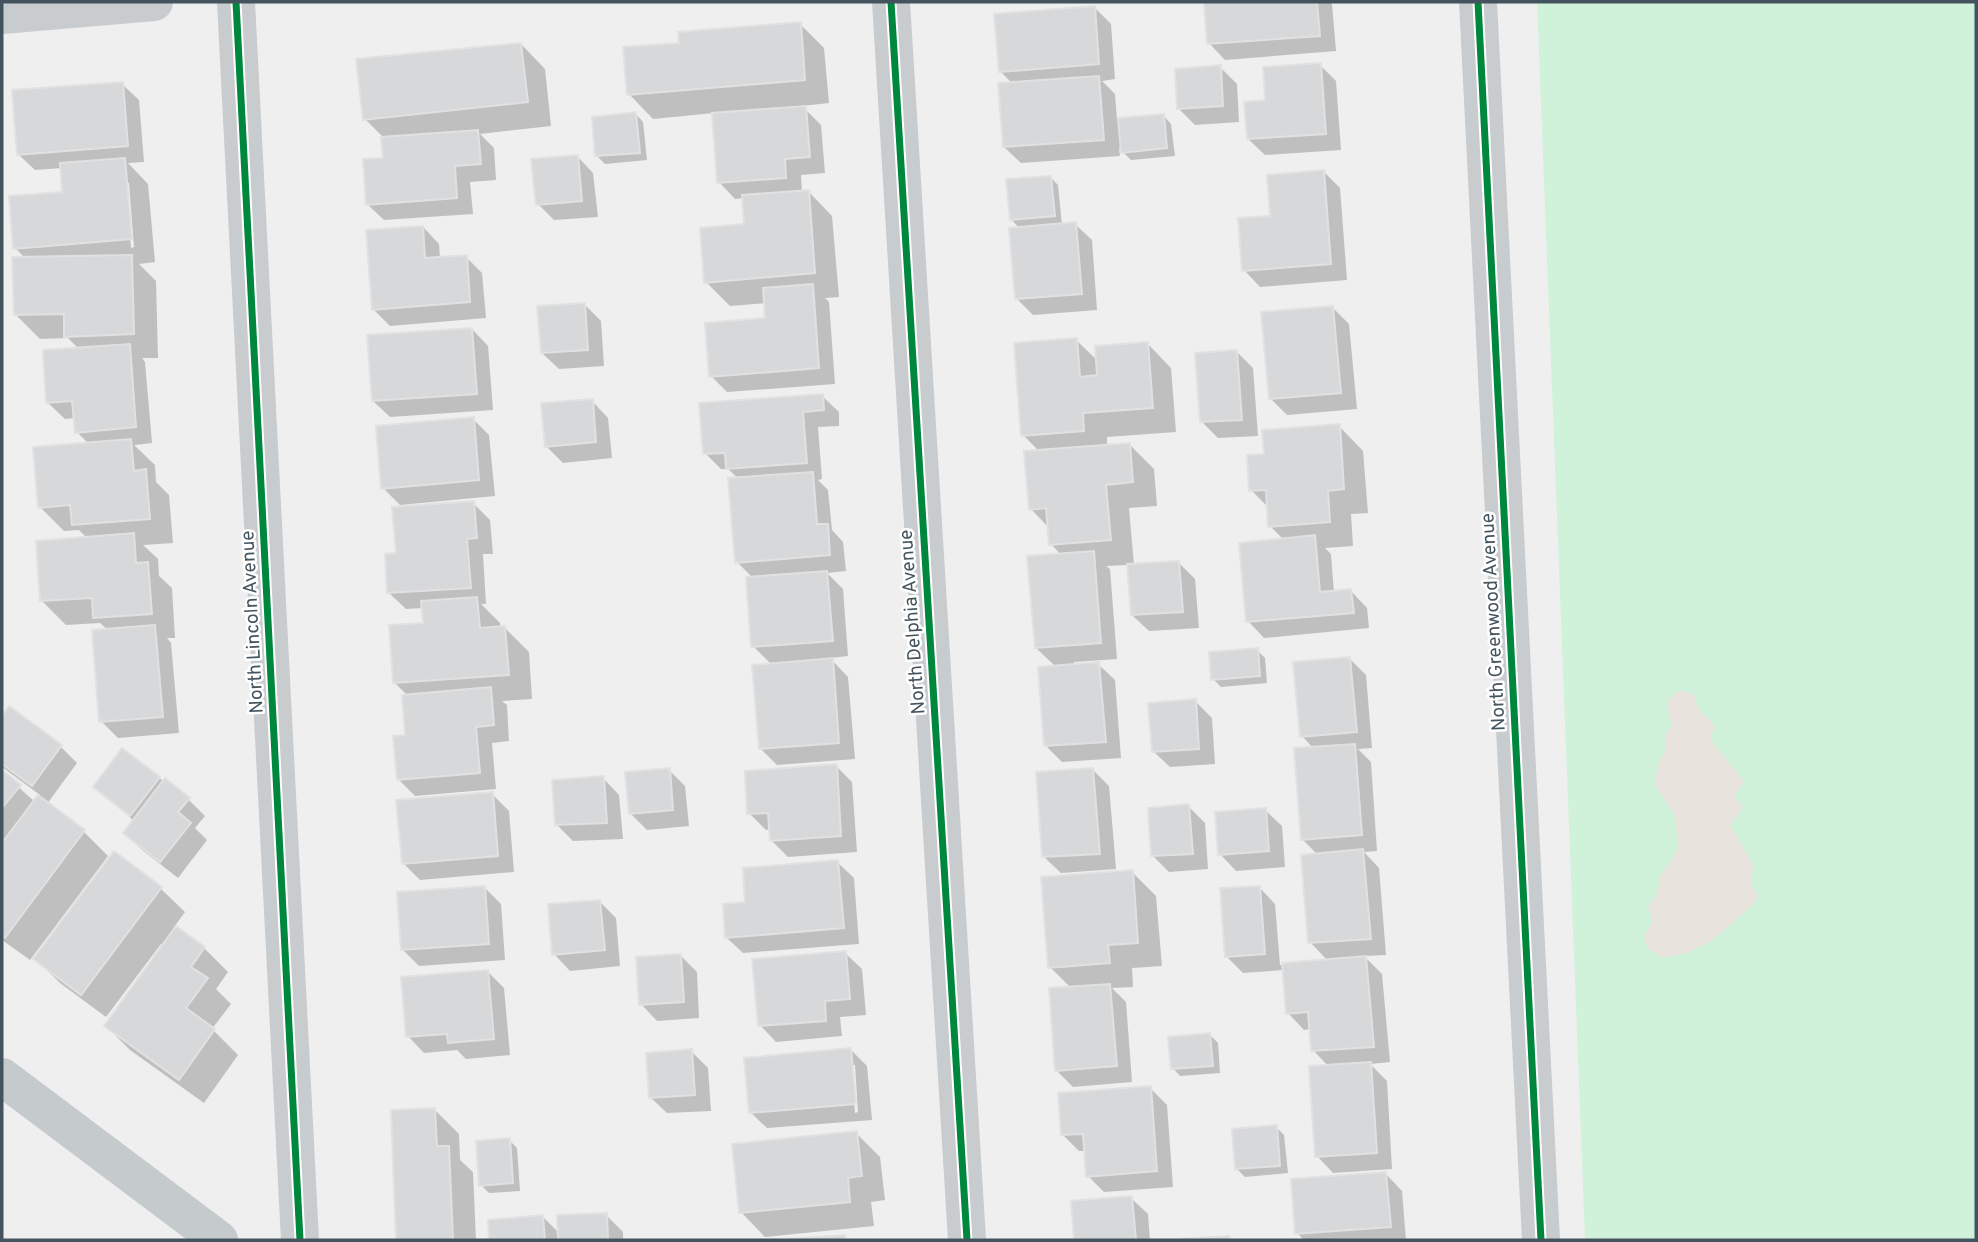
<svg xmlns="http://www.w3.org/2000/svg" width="1978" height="1242" viewBox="0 0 1978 1242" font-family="Overpass,sans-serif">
<rect width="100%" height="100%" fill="#f0efef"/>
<path fill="#d1f2da" d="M1537,2H1976V1240H1585Z"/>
<path fill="#e8e3dd" d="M1682,690L1694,695L1698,708L1712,723L1714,729L1711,737L1713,743L1744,781L1735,795L1737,800L1742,804L1741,811L1730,825L1753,865L1751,883L1757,895L1756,902L1710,942L1687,953L1663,958L1647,948L1644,936C1654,920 1654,924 1648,906L1657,895L1660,876L1672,861L1678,846L1675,815L1654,784L1659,762L1665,752V736L1671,727C1671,710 1659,700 1682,690Z"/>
<g fill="#0003" fill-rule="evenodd">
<path d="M1205,2H1329L1332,4L1336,51L1225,60L1209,43Z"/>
<path d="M1094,7L1111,24L1115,79L1102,81L1115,94L1117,120L1164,116L1171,124L1175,156L1131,160L1119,148L1120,156L1021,163L1004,147L1013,84L1000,71Z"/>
<path d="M800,24L824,48L829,103L802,106L821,125L825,173L801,175L802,192L808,191L832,216L839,297L825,298L829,302L835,384L727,392L711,376L767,319L766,303L730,306L706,282L746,226L744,198L735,199L719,182L714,113L653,119L629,94L681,44Z"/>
<path d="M521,44L545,69L551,126L480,134L494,148L496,180L470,182L473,214L384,220L367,204L385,160L383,137L365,119Z"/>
<path d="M1320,65L1336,81L1341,150L1265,155L1248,139L1267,102Z"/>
<path d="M1220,67L1237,84L1239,122L1195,125L1179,109Z"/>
<path d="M122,84L139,100L144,162L128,163L148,184L155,262L139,264L156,281L158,358H142L145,362L152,443L134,445L155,465L156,482L169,495L173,543L143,545L158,559L159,576L172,588L175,638H167L171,643L179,733L118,738L101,721L108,630L100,623L66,625L42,601L88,539L79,530L64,531L40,507L89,444L77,432L76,418L65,419L48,403L79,349L68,338L40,339L16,315L26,259L15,248L64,193L62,168L35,170L18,154ZM125,183H129L134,247L131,248Z"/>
<path d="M636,114L643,122L647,160L605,164L597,156Z"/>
<path d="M577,156L593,173L598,217L554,220L538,204Z"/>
<path d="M1324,172L1340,188L1347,280L1260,287L1244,270L1272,218Z"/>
<path d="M1050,177L1058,185L1062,225L1075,224L1092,240L1097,310L1033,315L1016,298L1020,229L1011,219Z"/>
<path d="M423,227L439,244L440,258L466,257L482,273L486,318L390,326L374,310Z"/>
<path d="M584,304L601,321L604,366L559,369L542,353Z"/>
<path d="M1333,308L1349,324L1357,409L1287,415L1271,399Z"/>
<path d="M472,329L488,346L493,410L390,417L373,401Z"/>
<path d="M1076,340L1098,361L1147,343L1171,368L1176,432L1107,437V447L1130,445L1154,469L1157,506L1129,508L1134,565L1179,563L1195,579L1199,628L1149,631L1132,615L1128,565L1106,566L1110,569L1117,659L1074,662V666L1098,664L1115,680L1121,758L1062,762L1046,746L1056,667L1036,648L1061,555L1051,544L1049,528L1031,509L1040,452L1023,435Z"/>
<path d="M1237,352L1253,368L1258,436L1218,438L1201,421Z"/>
<path d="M822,396L839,412V426L818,427L822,479L818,480L828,490L832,530L843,542L846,571L827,573L843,589L848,656L830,658L848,677L855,759L777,765L760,748L772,665L753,646V578L737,562L739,479L728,469H721L705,453Z"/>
<path d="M592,401L608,418L612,458L563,463L546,446Z"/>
<path d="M473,419L489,435L495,496L400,505L383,488Z"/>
<path d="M1339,426L1363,451L1368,513L1351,514L1353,546L1325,548L1331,554L1334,593L1351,591L1367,608L1369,628L1264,638L1248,621L1284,540L1270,526L1269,508L1251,490L1266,456Z"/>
<path d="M473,503L490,520L493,554H483L486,604H481L500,623L501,628H505L529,652L532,699L502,701L507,705L509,741L492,743L496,789L415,796L399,780L407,737L408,696L395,683L425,625L423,608L406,609L389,593L397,555Z"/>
<path d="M1257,650L1265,658L1267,683L1221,687L1213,679Z"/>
<path d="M1350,659L1366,675L1372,748L1358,749L1371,762L1377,851L1364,852L1379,868L1386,955L1364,956L1382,974L1390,1062L1370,1064L1387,1081L1392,1169L1333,1173L1317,1156L1329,1067L1313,1050L1311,1029L1304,1030L1288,1013L1284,970L1243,973L1226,956L1259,887L1275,904L1280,965L1328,961L1310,942L1318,855L1302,839L1314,749L1302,736Z"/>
<path d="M1195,701L1212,718L1215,764L1170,767L1153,751Z"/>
<path d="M10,709L61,747L77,763L47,804L84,832L108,856L30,960L2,940V772L35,802L40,795L2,767V719Z"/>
<path d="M836,766L852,782L857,852L788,857L771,840V829L766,830L749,813Z"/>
<path d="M669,770L685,786L689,826L647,830L630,813Z"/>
<path d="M1093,770L1109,786L1116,869L1061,873L1044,857Z"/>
<path d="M159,778L188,799L205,816L195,828L207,840L178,878L141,849L125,833L134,821L95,787Z"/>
<path d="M603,778L619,795L623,839L573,841L557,825Z"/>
<path d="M492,794L509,811L514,872L420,880L403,863Z"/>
<path d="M1188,806L1205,823L1208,869L1169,872L1153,856Z"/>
<path d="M1265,810L1282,826L1285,867L1236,871L1220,854Z"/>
<path d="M837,862L854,878L859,944L743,953L726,937L747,904Z"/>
<path d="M1132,872L1156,896L1162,966L1132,968L1133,987L1112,988L1126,1002L1132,1082L1073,1087L1057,1071L1071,988L1050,967Z"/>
<path d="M160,888L185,912L174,927L204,948L228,972L216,989L231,1004L212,1029L238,1055L204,1103L130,1050L106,1026L164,946L161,944L106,1017L60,983L36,959Z"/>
<path d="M485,888L501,904L505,960L419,966L403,950Z"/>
<path d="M599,901L616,918L620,966L570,971L554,954Z"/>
<path d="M845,953L862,969L866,1015L840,1017L842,1036L776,1042L760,1025Z"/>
<path d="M681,956L697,972L699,1018L657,1021L641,1004Z"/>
<path d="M488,972L504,988L510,1055L466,1059L457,1050L424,1053L408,1036Z"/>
<path d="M1210,1035L1218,1043L1220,1073L1180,1076L1173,1068Z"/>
<path d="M851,1050L867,1066L872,1120L767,1128L750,1112ZM851,1065H855L858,1112L855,1113Z"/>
<path d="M691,1051L708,1068L711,1111L667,1113L650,1097Z"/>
<path d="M1150,1088L1167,1105L1173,1187L1104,1192L1088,1176L1086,1151H1079L1063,1135Z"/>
<path d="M435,1110L459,1134L460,1160L473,1172L476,1240H397L392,1111Z"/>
<path d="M1276,1127L1284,1135L1288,1173L1245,1177L1237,1169Z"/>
<path d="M856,1133L880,1157L885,1200L871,1202L874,1226L765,1237L741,1212Z"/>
<path d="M509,1140L517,1148L520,1191L489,1193L481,1185Z"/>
<path d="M1386,1174L1402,1191L1406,1240H1304L1297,1233Z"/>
<path d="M1131,1198L1148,1214L1150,1240H1076L1073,1202Z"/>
<path d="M606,1215L623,1232V1240H491L489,1221L543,1217L559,1233Z"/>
</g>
<g fill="#d7d8d9" stroke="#e1e1e2" stroke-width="2">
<path d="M1204,2H1317L1320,36L1207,44Z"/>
<path d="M1095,6L1099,64L999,72L994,14Z"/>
<path d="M801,22L805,80L627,95L623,47L679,43L678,32Z"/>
<path d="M521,43L528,102L363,120L356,59Z"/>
<path d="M1321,63L1326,134L1247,139L1244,102L1265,100L1263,67Z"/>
<path d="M1221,65L1223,106L1177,109L1175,69Z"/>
<path d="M1099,76L1104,140L1003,147L998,83Z"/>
<path d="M123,82L128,146L17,155L12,90Z"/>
<path d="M806,106L810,157L785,159L786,178L717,183L712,113Z"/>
<path d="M636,112L640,153L595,156L592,117Z"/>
<path d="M1164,114L1167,148L1121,153L1118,118Z"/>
<path d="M478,130L481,164L455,166L457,198L366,205L363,159L383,158L381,137Z"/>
<path d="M578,155L582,201L536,205L531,159Z"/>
<path d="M125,158L132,239L13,249L9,196L62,192L60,163Z"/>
<path d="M1324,170L1331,264L1242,271L1238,218L1270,216L1267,175Z"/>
<path d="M1051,176L1055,216L1010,220L1006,179Z"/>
<path d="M809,190L815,273L704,283L700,228L744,224L742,195Z"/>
<path d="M1076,222L1082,294L1015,299L1009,228Z"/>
<path d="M423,226L425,258L467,255L470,302L372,310L366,230Z"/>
<path d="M132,255L134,334L64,337V314L14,315L12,257Z"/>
<path d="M813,284L819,368L709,377L705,323L765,318L763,288Z"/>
<path d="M585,303L588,350L541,353L537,306Z"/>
<path d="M1333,306L1341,393L1269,399L1261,312Z"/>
<path d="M472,328L477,394L372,401L367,335Z"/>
<path d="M1077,338L1080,377L1097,375L1095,346L1148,342L1153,408L1083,413L1084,431L1021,436L1014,343Z"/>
<path d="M130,344L136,427L75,433L72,401L46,403L43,350Z"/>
<path d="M1237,350L1242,420L1200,422L1195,353Z"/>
<path d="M823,394L824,410L803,412L807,463L726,469L725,453L703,454L699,403Z"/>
<path d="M593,399L596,442L545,447L541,403Z"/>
<path d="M474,417L479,480L381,489L376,426Z"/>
<path d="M1340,424L1344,489L1328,491L1330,522L1268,527L1266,490L1249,491L1247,455L1264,454L1262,430Z"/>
<path d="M131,439L134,471L146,469L150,519L72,525L70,505L38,508L33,447Z"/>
<path d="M1130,443L1133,482L1106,485L1111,540L1049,545L1046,508L1029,510L1024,451Z"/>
<path d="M813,472L817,524H828L830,555L735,563L728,478Z"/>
<path d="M474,501L477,538L467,539L471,588L387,593L385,554L396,553L392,507Z"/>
<path d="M134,533L136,563L148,562L152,614L93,618L92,598L40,601L36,541Z"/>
<path d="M1315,535L1320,592L1351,589L1354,613L1246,622L1239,543Z"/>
<path d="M1094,551L1101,643L1035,648L1027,556Z"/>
<path d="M1179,561L1183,612L1131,615L1127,564Z"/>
<path d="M827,571L833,641L751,647L746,577Z"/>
<path d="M477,597L480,628L505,626L509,675L393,683L389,625L423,623L421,601Z"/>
<path d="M155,625L163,717L99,722L92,630Z"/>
<path d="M1258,648L1260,676L1211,680L1209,652Z"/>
<path d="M1350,657L1357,732L1300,737L1293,662Z"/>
<path d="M833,658L839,743L759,749L752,665Z"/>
<path d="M1099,662L1106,742L1044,746L1038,667Z"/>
<path d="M491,687L494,725L476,727L480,773L397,780L393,736L405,735L402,695Z"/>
<path d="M1196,699L1199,749L1152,752L1148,703Z"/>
<path d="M9,706L62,745L32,786L2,764V716Z"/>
<path d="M1355,744L1362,835L1301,840L1294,748Z"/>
<path d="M122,748L160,777L130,816L93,787Z"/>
<path d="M837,764L841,836L770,841L768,813L747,814L745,771Z"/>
<path d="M670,768L673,810L629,814L625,772Z"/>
<path d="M1093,768L1100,854L1042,857L1036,772Z"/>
<path d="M2,770L21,785L2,808Z"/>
<path d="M604,776L607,823L555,825L552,780Z"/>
<path d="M165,778L190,798L178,812L191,823L160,862L123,833Z"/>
<path d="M493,792L498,856L402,864L396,800Z"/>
<path d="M38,795L85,830L5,938L2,936V843Z"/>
<path d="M1189,804L1193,854L1151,856L1148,808Z"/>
<path d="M1266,808L1269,851L1218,855L1215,812Z"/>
<path d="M1363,849L1371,939L1308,943L1301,855Z"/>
<path d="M114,851L162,887L81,995L33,959Z"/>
<path d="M838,860L844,928L725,938L723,904L745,902L743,868Z"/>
<path d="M1133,870L1138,943L1108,945L1110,963L1048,968L1041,877Z"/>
<path d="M485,886L489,944L401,950L397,892Z"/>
<path d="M1260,886L1265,954L1225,957L1220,888Z"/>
<path d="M600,900L605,950L552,955L548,904Z"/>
<path d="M176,926L205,947L191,967L208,978L186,1008L215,1029L179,1080L104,1026Z"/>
<path d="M846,951L850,999L825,1001L826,1021L758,1026L752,959Z"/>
<path d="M681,954L684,1002L639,1005L636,957Z"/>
<path d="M1366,956L1374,1047L1311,1051L1308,1012L1286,1014L1282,963Z"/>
<path d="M488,970L494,1039L448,1043L447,1034L406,1037L401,977Z"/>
<path d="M1110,984L1117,1066L1055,1071L1049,988Z"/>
<path d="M1210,1033L1213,1066L1171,1069L1168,1037Z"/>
<path d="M851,1048L856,1104L749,1113L744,1058Z"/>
<path d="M692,1049L695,1095L649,1098L646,1053Z"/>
<path d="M1371,1062L1377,1153L1315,1157L1309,1066Z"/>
<path d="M1151,1086L1157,1171L1086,1177L1083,1134L1061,1135L1058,1093Z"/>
<path d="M435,1108L437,1146H449L453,1240H396L391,1110Z"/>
<path d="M1277,1125L1280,1166L1235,1169L1232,1129Z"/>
<path d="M857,1131L862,1176L848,1178L850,1202L739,1213L732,1144Z"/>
<path d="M510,1138L513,1183L479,1186L476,1141Z"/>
<path d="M1386,1172L1391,1227L1295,1234L1291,1179Z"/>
<path d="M1132,1196L1136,1240H1074L1071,1201Z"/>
<path d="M607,1213L608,1240H558L557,1215Z"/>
<path d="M543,1215L545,1240H489L488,1220Z"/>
<path d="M845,1235V1240H789V1239Z"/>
<path d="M1229,1236V1240H1182V1239Z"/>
</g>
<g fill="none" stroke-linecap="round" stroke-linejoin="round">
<g stroke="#c8ccce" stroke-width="38">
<path d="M236,2L300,1240"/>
<path d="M891,2L967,1240"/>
<path d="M1478,2L1541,1240"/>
<path d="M2,15L154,2"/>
</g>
<path stroke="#c5cacc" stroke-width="38" d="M2,1077L219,1240"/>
<defs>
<g id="cycleway">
<path d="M236,2L300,1240"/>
<path d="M891,2L967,1240"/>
<path d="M1478,2L1541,1240"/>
</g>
</defs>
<use href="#cycleway" stroke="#fff" stroke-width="11"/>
<use href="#cycleway" stroke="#00873e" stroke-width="7"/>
</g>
<g text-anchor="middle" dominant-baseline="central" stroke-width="5" stroke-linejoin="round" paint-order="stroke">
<g font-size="19" fill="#44545e" stroke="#fff">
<text transform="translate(253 622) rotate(-93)">North Lincoln Avenue</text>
<text transform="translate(913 622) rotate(-94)">North Delphia Avenue</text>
<text transform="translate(1494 622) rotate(-93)">North Greenwood Avenue</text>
</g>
</g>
<rect width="1978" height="1242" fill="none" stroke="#44545e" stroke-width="7"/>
</svg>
